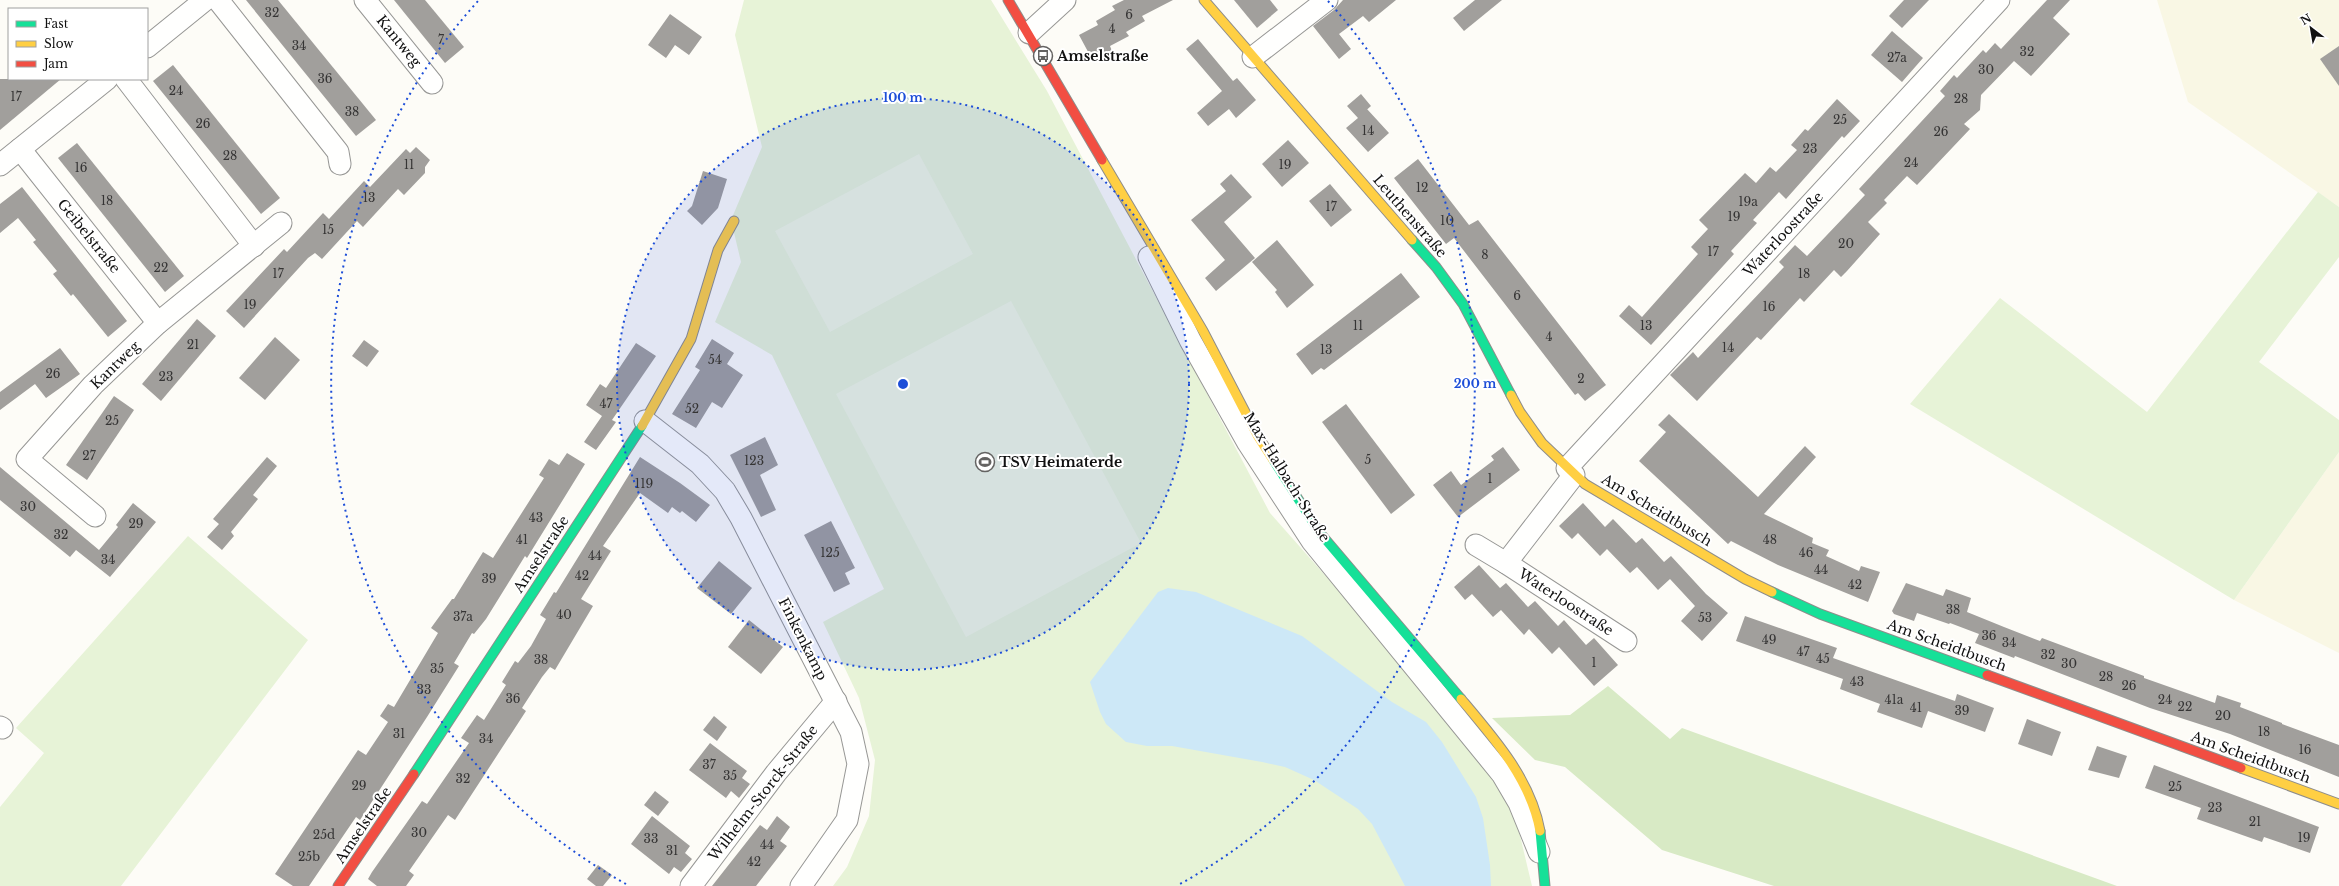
<svg xmlns="http://www.w3.org/2000/svg" width="2339" height="886" viewBox="0 0 2339 886" font-family="'Libre Baskerville',serif">
<rect width="100%" height="100%" fill="#fdfcf7"/>
<g fill="#f9f7e4">
<path d="M2157,0H2339V207L2188,102Z"/>
<path d="M2339,452V653L2234,600Z"/>
</g>
<g fill="#e7f3d7">
<path d="M744,0H991L1047,91L1270,513L1507,781L1532,886H833L847,867L869,816L875,760L859,698L823,622L884,589L772,355L715,322L741,262L731,220L762,147L735,35Z"/>
<path d="M2318,192L2339,207V257L2259,362L2339,420V452L2234,600L1910,404L2000,298L2147,412Z"/>
<path d="M188,536L308,640L121,886H0V807L44,753L16,728Z"/>
</g>
<path fill="#d8eac5" d="M1608,686L1670,739L1682,728L2117,886H1774L1662,850L1565,767L1535,760L1492,718L1570,715Z"/>
<g fill="#f0f6e1">
<path d="M919,154L973,254L830,332L775,231Z"/>
<path d="M1011,301L1141,543L966,637L836,394Z"/>
</g>
<path fill="#cde8f7" d="M1168,588L1196,592L1302,636L1392,702L1426,722L1442,742L1476,797L1483,818L1490,865L1491,886H1405L1372,824L1358,809L1314,780L1285,767L1262,762L1172,746H1147L1126,742L1106,724L1100,712L1090,682L1158,592Z"/>
<g fill="#a19f9c">
<path d="M246,0H278L376,120L356,136Z"/>
<path d="M394,0H425L464,47L445,63Z"/>
<path d="M1124,0H1173L1142,16L1145,21L1126,32L1129,36L1110,46L1112,51L1093,61L1079,35L1098,25L1096,21L1115,10L1112,6Z"/>
<path d="M1234,0H1270L1278,10L1257,28Z"/>
<path d="M1343,0H1396L1369,22L1363,16L1339,34L1351,49L1339,59L1313,26L1334,10Z"/>
<path d="M1475,0H1502L1464,31L1453,18Z"/>
<path d="M1904,0H1929L1902,28L1889,16Z"/>
<path d="M2047,0H2070L2053,18L2070,34L2031,76L2014,61L1981,95L1980,110L1964,124L1970,129L1917,185L1907,176L1884,200L1887,203L1868,222L1880,234L1847,271L1841,277L1834,270L1804,302L1800,298L1761,340L1757,337L1697,401L1670,375L1693,352L1698,358L1784,267L1779,262L1795,245L1807,256L1865,195L1859,189L1945,96L1940,91L1954,75L1957,78L1983,50L1986,53L1995,43L2001,49Z"/>
<path d="M670,14L702,37L689,55L675,45L666,58L648,45Z"/>
<path d="M1892,31L1923,58L1902,82L1871,55Z"/>
<path d="M1198,39L1233,81L1237,78L1256,100L1236,118L1229,109L1208,126L1197,113L1222,91L1186,49Z"/>
<path d="M2339,46V86L2320,59Z"/>
<path d="M173,65L280,198L261,214L153,81Z"/>
<path d="M0,79H61L0,130Z"/>
<path d="M1361,94L1371,106L1362,114L1367,109L1389,133L1368,152L1346,128L1358,118L1347,106Z"/>
<path d="M1837,99L1860,121L1844,138L1842,136L1786,199L1779,192L1753,220L1757,223L1731,251L1734,254L1651,345L1619,316L1629,305L1642,317L1698,254L1691,247L1708,229L1699,220L1745,173L1756,183L1770,167L1776,172L1797,150L1791,145L1805,129L1808,131Z"/>
<path d="M1288,140L1309,163L1282,187L1262,164Z"/>
<path d="M77,143L184,276L165,292L58,158Z"/>
<path d="M416,147L430,160L425,167V173L404,195L398,189L363,227L357,221L322,259L315,253L308,258L244,328L226,311L284,249L287,252L323,213L329,219L364,181L370,187L406,149L410,153Z"/>
<path d="M1418,159L1469,225L1478,220L1606,385L1585,401L1578,393L1575,395L1454,238L1446,244L1394,178Z"/>
<path d="M703,171L727,179L718,208L702,225L687,211L692,206Z"/>
<path d="M1231,174L1252,197L1224,222L1255,258L1216,291L1205,278L1225,260L1191,220L1226,191L1220,184Z"/>
<path d="M1330,184L1352,210L1331,227L1309,201Z"/>
<path d="M22,187L127,321L108,337L73,294L71,296L53,274L57,271L33,242L36,240L18,218L0,233V204Z"/>
<path d="M1277,240L1314,285L1287,308L1275,292L1277,290L1252,262Z"/>
<path d="M1401,273L1420,297L1324,370L1321,368L1312,375L1296,354Z"/>
<path d="M197,319L216,336L161,401L142,384Z"/>
<path d="M275,337L300,360L265,400L239,378Z"/>
<path d="M712,339L734,353L727,364L743,375L722,408L712,402L696,428L672,414L700,370L695,367Z"/>
<path d="M364,340L379,351L367,367L352,356Z"/>
<path d="M636,343L656,356L612,420L616,422L596,450L584,442L602,416L586,405L600,384L606,388Z"/>
<path d="M60,348L80,374L46,398L35,384L0,410V392Z"/>
<path d="M114,396L134,410L87,480L66,465Z"/>
<path d="M1346,404L1415,495L1391,514L1322,422Z"/>
<path d="M1669,414L1758,497L1805,446L1816,457L1764,514L1813,538L1812,543L1829,550L1826,556L1859,571L1861,566L1880,572L1868,602L1778,565L1731,541L1728,544L1639,461L1666,432L1658,425Z"/>
<path d="M765,437L778,465L760,475L776,510L761,517L730,455Z"/>
<path d="M1503,447L1520,470L1458,517L1433,485L1451,471L1461,485L1494,460L1491,456Z"/>
<path d="M567,453L585,464L527,558L525,556L486,619L474,634L472,633L454,663L459,666L427,717L360,820L356,817L309,886H293L275,874L358,750L366,755L388,722L380,716L388,704L394,707L438,633L431,628L452,599H454L483,552L493,558L544,478L539,475L549,459L559,465Z"/>
<path d="M267,457L277,466L253,495L258,499L231,532L234,536L222,550L207,537L219,524L213,519Z"/>
<path d="M640,457L680,483L710,505L696,522L682,511L680,513L672,507L668,513L640,493L603,546L611,551L581,599L593,606L555,670L550,667L542,677L522,708L526,711L455,820L448,815L409,871L414,875L406,886H377L368,879L372,872L422,801L427,804L469,743L461,738L477,715L484,720L506,685L502,682L515,661L518,663L531,646L546,619L540,615L554,592L556,593Z"/>
<path d="M0,467L99,550L118,527L116,525L133,503L156,522L110,577L76,550L70,557L0,500Z"/>
<path d="M1583,503L1605,527L1613,519L1636,543L1642,538L1664,562L1671,556L1706,594L1728,613L1702,641L1681,621L1695,606L1670,579L1658,590L1637,567L1630,573L1607,549L1600,556L1578,533L1572,539L1559,526Z"/>
<path d="M831,521L855,568L845,573L850,584L834,592L804,535Z"/>
<path d="M719,561L752,588L731,614L697,588Z"/>
<path d="M1479,565L1500,588L1506,583L1528,607L1535,601L1558,626L1564,620L1586,645L1594,638L1618,665L1594,686L1559,647L1552,654L1529,629L1524,635L1501,610L1493,617L1472,594L1465,600L1454,587Z"/>
<path d="M1906,583L1943,596L1946,589L1971,598L1967,612L2004,627L2040,641L2042,638L2144,676V678L2215,703L2217,695L2241,703L2240,707L2282,723V724L2339,745V777L2230,734L2150,708L2015,656L2014,658L1975,643L1979,634L1950,623L1949,624L1917,613L1914,621L1894,614L1892,611Z"/>
<path d="M1745,616L1837,648L1833,658L1955,701L1957,694L1994,708L1985,732L1928,711L1922,728L1877,712L1880,704L1840,689L1843,679L1736,641Z"/>
<path d="M749,620L783,647L761,674L728,647Z"/>
<path d="M714,716L727,727L717,741L703,730Z"/>
<path d="M2027,719L2061,732L2052,756L2018,744Z"/>
<path d="M710,743L747,771L742,778L750,784L739,798L731,791L726,798L689,770Z"/>
<path d="M2097,746L2127,756L2119,778L2088,770Z"/>
<path d="M2154,765L2319,827L2310,853L2264,837L2262,842L2197,819L2201,808L2145,788Z"/>
<path d="M655,791L669,802L658,816L644,805Z"/>
<path d="M652,816L690,846L685,853L692,859L681,872L674,867L669,874L631,844Z"/>
<path d="M777,816L790,827L780,841L787,846L756,886H712L760,825L767,830Z"/>
<path d="M598,865L612,875L603,886H596L587,879Z"/>
</g>
<g fill="none" stroke-linecap="round" stroke-linejoin="round">
<defs>
<g id="street">
<path d="M218,0L338,152L340,164"/>
<path d="M365,0L432,83"/>
<path d="M1029,33L1065,0"/>
<path d="M147,47L205,0"/>
<path d="M1253,57L1327,0"/>
<path d="M126,79L254,246"/>
<path d="M20,149L158,323"/>
<path d="M0,165L107,79"/>
<path d="M1149,257L1190,340L1248,443L1312,541L1502,774L1519,803L1539,852"/>
<path d="M645,421L700,464L725,491L741,518L851,732L858,764L847,820L801,886"/>
<path d="M1567,468L1999,0"/>
<path d="M1574,475L1506,563L1626,641"/>
<path d="M95,516L27,459L93,385L158,323L281,223"/>
<path d="M1476,545L1506,563"/>
<path d="M0,727L2,728"/>
<path d="M691,886L776,773L836,701"/>
</g>
<g id="fast">
<path d="M1412,240L1436,267L1463,304L1511,395"/>
<path d="M1273,460L1319,532L1461,699"/>
<path d="M1772,592L1820,614L1987,675"/>
<path d="M414,774L642,426"/>
<path d="M1540,831L1545,886"/>
</g>
<g id="slow">
<path d="M1204,0L1412,240"/>
<path d="M1102,160L1203,331L1257,435L1273,460"/>
<path d="M1511,395L1520,412L1542,443L1585,484L1745,579L1772,592"/>
<path d="M642,426L691,339L718,250L734,221"/>
<path d="M1461,699C1494,738 1531,780 1540,831"/>
<path d="M2241,768L2339,804"/>
</g>
<g id="jam">
<path d="M1008,0L1102,160"/>
<path d="M1987,675L2241,768"/>
<path d="M338,886L414,774"/>
</g>
</defs>
<use href="#street" stroke="#979795" stroke-width="23"/>
<use href="#fast" stroke="#8e8d8b" stroke-width="11"/>
<use href="#slow" stroke="#8e8d8b" stroke-width="11"/>
<use href="#jam" stroke="#8e8d8b" stroke-width="11"/>
<use href="#street" stroke="#fffffe" stroke-width="21"/>
<use href="#fast" stroke="#16e098" stroke-width="9"/>
<use href="#slow" stroke="#ffcf43" stroke-width="9"/>
<use href="#jam" stroke="#f24e42" stroke-width="9"/>
</g>
<circle cx="903" cy="384" r="286" fill="#1d4ed8" fill-opacity=".12"/>
<g fill="none" stroke="#1d4ed8" stroke-width="2" stroke-dasharray="2 4">
<circle cx="903" cy="384" r="286"/>
<path d="M626 884A572 572 0 0 1 478 1M1328 1A572 572 0 0 1 1180 884"/>
</g>
<defs>
<symbol id="bus-ring" viewBox="-11 -11 22 22"><circle r="9.5" fill="#fff" stroke="#646362" stroke-width="1.5"/><path d="M-5-6H5V4H4V6H2V4H-2V6H-4V4H-5ZM-3.5-4V0h7V-4ZM-3.5 1.2v1.5H-2V1.2ZM2 1.2v1.5H3.5V1.2Z" fill="#646362"/></symbol>
<symbol id="stadium-ring" viewBox="-11 -11 22 22"><circle r="9.5" fill="#fff" stroke="#646362" stroke-width="1.5"/><path d="M0-5a6.5 5 0 1 0 0 10a6.5 5 0 1 0 0-10ZM-3.5-1.8h7v3.6h-7Z" fill="#646362"/></symbol>
</defs>
<g fill-rule="evenodd">
<use href="#bus-ring" x="1032" y="45" width="22" height="22"/>
<use href="#stadium-ring" x="974" y="451" width="22" height="22"/>
</g>
<g text-anchor="middle" dominant-baseline="central" stroke-width="4" stroke-linejoin="round" paint-order="stroke">
<g font-size="12" fill="#353434">
<text x="272" y="12">32</text>
<text x="1129" y="14">6</text>
<text x="1112" y="28">4</text>
<text x="441" y="39">7</text>
<text x="299" y="45">34</text>
<text x="2027" y="51">32</text>
<text x="1897" y="57">27a</text>
<text x="1986" y="69">30</text>
<text x="325" y="78">36</text>
<text x="176" y="90">24</text>
<text x="16" y="96">17</text>
<text x="1961" y="98">28</text>
<text x="352" y="111">38</text>
<text x="1840" y="119">25</text>
<text x="203" y="123">26</text>
<text x="1368" y="130">14</text>
<text x="1941" y="131">26</text>
<text x="1810" y="148">23</text>
<text x="230" y="155">28</text>
<text x="1911" y="162">24</text>
<text x="409" y="164">11</text>
<text x="1285" y="164">19</text>
<text x="81" y="167">16</text>
<text x="1422" y="187">12</text>
<text x="369" y="197">13</text>
<text x="107" y="200">18</text>
<text x="1748" y="201">19a</text>
<text x="1331" y="206">17</text>
<text x="1734" y="216">19</text>
<text x="1447" y="220">10</text>
<text x="328" y="229">15</text>
<text x="1846" y="243">20</text>
<text x="1713" y="251">17</text>
<text x="1485" y="254">8</text>
<text x="161" y="267">22</text>
<text x="278" y="273">17</text>
<text x="1804" y="273">18</text>
<text x="1517" y="295">6</text>
<text x="250" y="304">19</text>
<text x="1769" y="306">16</text>
<text x="1358" y="325">11</text>
<text x="1646" y="325">13</text>
<text x="1549" y="336">4</text>
<text x="193" y="344">21</text>
<text x="1728" y="347">14</text>
<text x="1326" y="349">13</text>
<text x="715" y="359">54</text>
<text x="53" y="373">26</text>
<text x="166" y="376">23</text>
<text x="1581" y="378">2</text>
<text x="606" y="403">47</text>
<text x="692" y="408">52</text>
<text x="112" y="420">25</text>
<text x="89" y="455">27</text>
<text x="1368" y="459">5</text>
<text x="754" y="460">123</text>
<text x="1490" y="478">1</text>
<text x="644" y="483">119</text>
<text x="28" y="506">30</text>
<text x="536" y="517">43</text>
<text x="136" y="523">29</text>
<text x="61" y="534">32</text>
<text x="522" y="539">41</text>
<text x="1770" y="539">48</text>
<text x="830" y="552">125</text>
<text x="1806" y="552">46</text>
<text x="595" y="555">44</text>
<text x="108" y="559">34</text>
<text x="1821" y="569">44</text>
<text x="582" y="575">42</text>
<text x="489" y="578">39</text>
<text x="1855" y="584">42</text>
<text x="1953" y="609">38</text>
<text x="564" y="614">40</text>
<text x="463" y="616">37a</text>
<text x="1705" y="617">53</text>
<text x="1989" y="635">36</text>
<text x="1769" y="639">49</text>
<text x="2009" y="642">34</text>
<text x="1803" y="651">47</text>
<text x="2048" y="654">32</text>
<text x="1823" y="658">45</text>
<text x="541" y="659">38</text>
<text x="1594" y="662">1</text>
<text x="2069" y="663">30</text>
<text x="437" y="668">35</text>
<text x="2106" y="676">28</text>
<text x="1857" y="681">43</text>
<text x="2129" y="685">26</text>
<text x="424" y="689">33</text>
<text x="513" y="698">36</text>
<text x="1894" y="699">41a</text>
<text x="2165" y="699">24</text>
<text x="2185" y="706">22</text>
<text x="1916" y="707">41</text>
<text x="1962" y="710">39</text>
<text x="2223" y="715">20</text>
<text x="2264" y="731">18</text>
<text x="399" y="733">31</text>
<text x="486" y="738">34</text>
<text x="2305" y="749">16</text>
<text x="709" y="764">37</text>
<text x="730" y="775">35</text>
<text x="463" y="778">32</text>
<text x="359" y="785">29</text>
<text x="2175" y="786">25</text>
<text x="2215" y="807">23</text>
<text x="2255" y="821">21</text>
<text x="419" y="832">30</text>
<text x="324" y="834">25d</text>
<text x="2304" y="837">19</text>
<text x="651" y="838">33</text>
<text x="767" y="844">44</text>
<text x="672" y="850">31</text>
<text x="309" y="856">25b</text>
<text x="754" y="861">42</text>
</g>
<g font-size="14" fill="#111" stroke="#fff">
<text transform="translate(399 41) rotate(51)">Kantweg</text>
<text transform="translate(1410 216) rotate(49)">Leuthenstraße</text>
<text transform="translate(1783 234) rotate(-47)">Waterloostraße</text>
<text transform="translate(89 236) rotate(51)">Geibelstraße</text>
<text transform="translate(115 365) rotate(-44)">Kantweg</text>
<text transform="translate(1287 477) rotate(58)">Max-Halbach-Straße</text>
<text transform="translate(1657 510) rotate(31)">Am Scheidtbusch</text>
<text transform="translate(541 554) rotate(-57)">Amselstraße</text>
<text transform="translate(1566 602) rotate(33)">Waterloostraße</text>
<text transform="translate(803 639) rotate(63)">Finkenkamp</text>
<text transform="translate(1947 645) rotate(20)">Am Scheidtbusch</text>
<text transform="translate(2251 757) rotate(20)">Am Scheidtbusch</text>
<text transform="translate(763 793) rotate(-52)">Wilhelm-Storck-Straße</text>
<text transform="translate(363 825) rotate(-56)">Amselstraße</text>
</g>
<g font-size="14" font-weight="bold" fill="#111" stroke="#fff" text-anchor="start">
<text x="1057" y="56">Amselstraße</text>
<text x="999" y="462">TSV Heimaterde</text>
</g>
</g>
<circle cx="903" cy="384" r="6" fill="#1d4ed8" stroke="#fff" stroke-width="2"/>
<g font-size="12" text-anchor="middle" font-weight="bold" fill="#1d4ed8" stroke="#fff" stroke-width="4" stroke-linejoin="round" paint-order="stroke">
<text x="903" y="102">100 m</text>
<text x="1475" y="388">200 m</text>
</g>
<rect x="8" y="8" width="140" height="72" fill="#ffffff" stroke="#a0a0a0"/>
<rect x="16" y="21" width="20" height="6" fill="#16e098" stroke="#a0a0a0"/>
<text x="44" y="28" font-size="12" fill="#111111">Fast</text>
<rect x="16" y="41" width="20" height="6" fill="#ffcf43" stroke="#a0a0a0"/>
<text x="44" y="48" font-size="12" fill="#111111">Slow</text>
<rect x="16" y="61" width="20" height="6" fill="#f24e42" stroke="#a0a0a0"/>
<text x="44" y="68" font-size="12" fill="#111111">Jam</text>
<g transform="translate(2311 28) rotate(329)" stroke="#ffffff" stroke-width="3" paint-order="stroke">
<path d="M0-3L7 15L0 10L-7 15Z" fill="#111111"/>
<text y="-6" font-size="11" font-weight="bold" text-anchor="middle" fill="#111111">N</text>
</g>
</svg>
